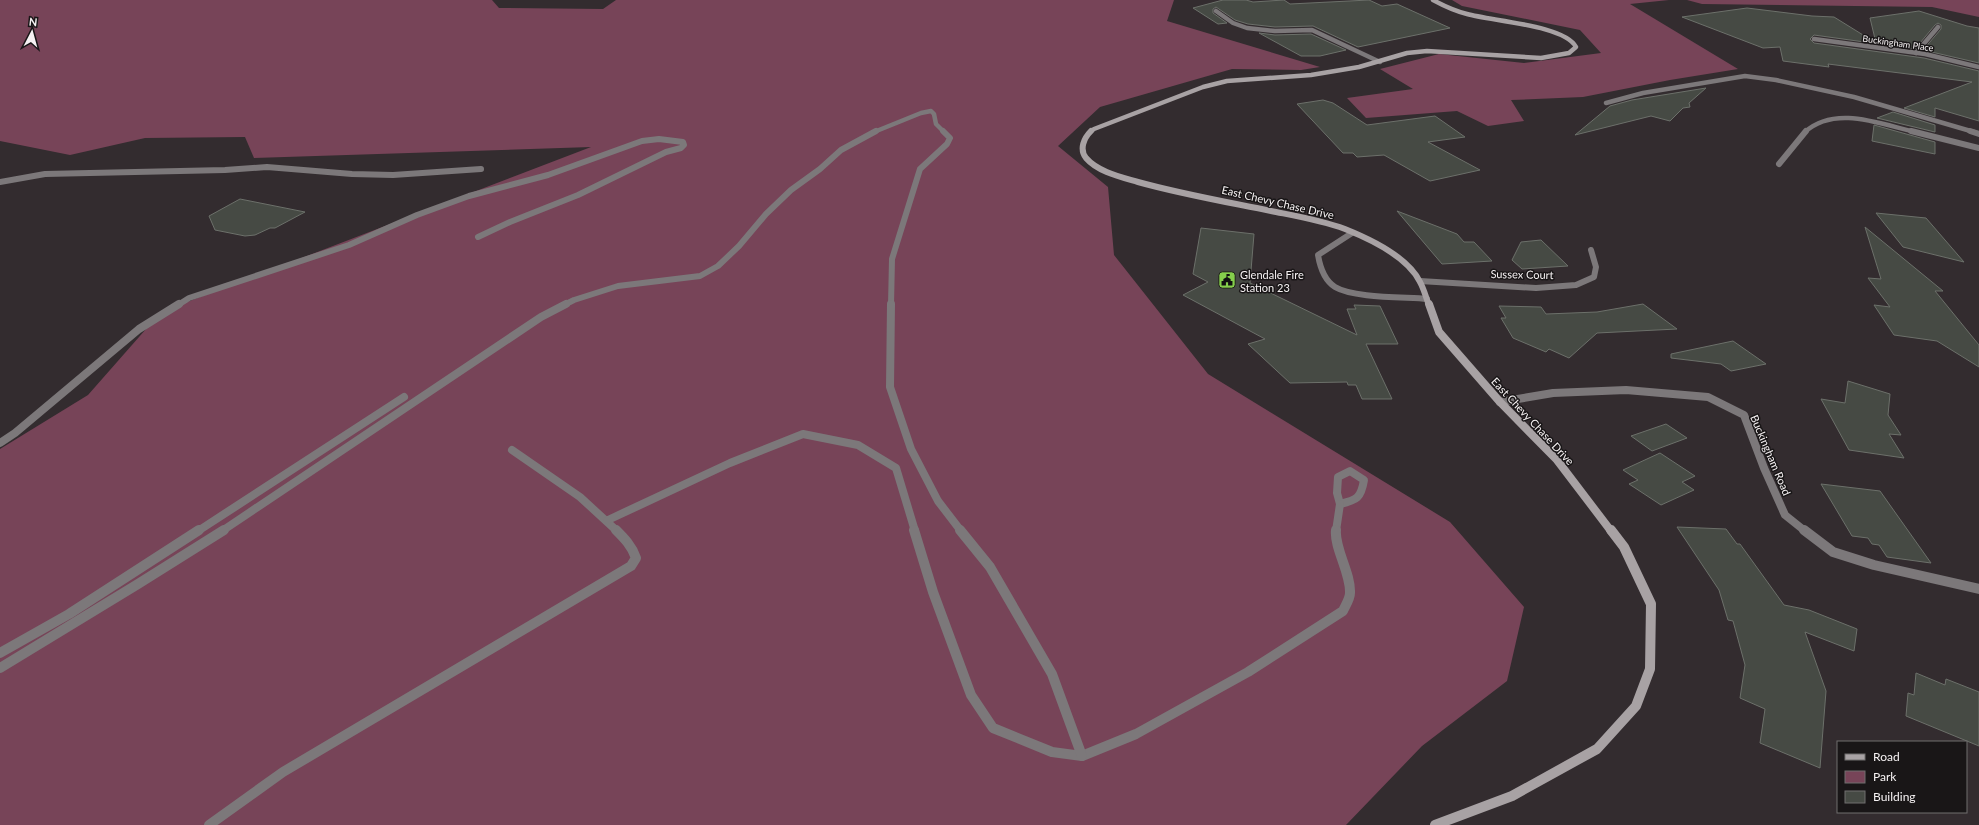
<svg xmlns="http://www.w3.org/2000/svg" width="1979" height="825" viewBox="0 0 1979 825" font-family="Lato,sans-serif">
<rect width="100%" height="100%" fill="#332c2f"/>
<g fill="#774458">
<path d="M0,0H492L499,8L603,9L616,0H1174L1167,21L1320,67L1301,70L1232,69L1100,107L1058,146L1108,187L1114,255L1208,374L1450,522L1524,607L1507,681L1422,746L1346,825H0V449L88,395L161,312L591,147L254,158L245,137L145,138L70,155L0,141Z"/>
<path d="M1452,0H1669L1630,4L1738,69L1670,80L1583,97L1511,100L1524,121L1488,126L1457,111L1366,118L1347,98L1413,89L1380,69L1439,54L1524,63L1601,53L1580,30L1462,6Z"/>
<path d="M1687,0H1979V17L1932,7L1702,4Z"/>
</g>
<g fill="#464a44" stroke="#6c706a">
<path d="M1223,0H1246L1253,2L1284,0L1290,4L1369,0L1382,6L1397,4L1450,28L1358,47L1313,26L1275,27L1248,24L1235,20L1216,7L1213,9V13L1227,23L1218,24L1193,8Z"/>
<path d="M1747,8L1812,16L1834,17L1876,43L1870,18L1919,11L1967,26L1979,28V63L1923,50L1941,29V25L1938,23L1935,25L1915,49L1814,35L1810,39L1814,43L1924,58L1979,71V121L1935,108V117L1904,108L1972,82L1828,64L1829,67L1783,61L1780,47L1763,48L1682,17Z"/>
<path d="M1259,33L1275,35L1311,34L1346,50L1320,56H1301Z"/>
<path d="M1706,88L1689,103L1690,107L1683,108L1670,121L1651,116L1575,135L1610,106L1632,100Z"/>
<path d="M1323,100L1333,103L1367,125L1435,116L1465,137L1428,142L1480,170L1430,181L1384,155L1357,157L1353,153H1343L1297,104Z"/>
<path d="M1893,112L1935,125V132L1877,118Z"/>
<path d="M1874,125L1935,142V154L1872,141Z"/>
<path d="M240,199L305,212L275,228H270L255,235L245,236L215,230L209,216Z"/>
<path d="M1397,211L1457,234L1464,242H1474L1492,261L1442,264Z"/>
<path d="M1876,213L1926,218L1964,262L1903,247Z"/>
<path d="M1865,227L1943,291H1935L1979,345V367L1937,341L1894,335L1874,305L1890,307L1868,278L1881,279Z"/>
<path d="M1201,228L1254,234L1250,283L1357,335L1347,309H1356L1354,305L1380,306L1398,344H1366L1392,399H1362L1356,385H1348L1347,382L1290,383L1248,344L1265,339L1183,295L1208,282L1193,274Z"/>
<path d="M1541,240L1568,266L1522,269L1512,260L1521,242Z"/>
<path d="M1643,304L1677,329L1597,333L1569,358L1549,349L1546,352L1513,338L1501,318H1506L1499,306L1541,307L1546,314L1597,312Z"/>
<path d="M1733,341L1766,364L1731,371L1721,364L1671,358V354Z"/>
<path d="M1848,381L1890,394L1888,415L1901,435L1889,434L1904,458L1849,450L1821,399L1845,403Z"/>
<path d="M1666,424L1687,438L1652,451L1631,436Z"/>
<path d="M1660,453L1695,476L1682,482L1694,490L1661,505L1629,484L1638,480L1623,470Z"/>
<path d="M1821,484L1880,491L1931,563L1887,557L1879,545L1872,544L1868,538L1852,536Z"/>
<path d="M1677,527L1726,529L1737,544H1740L1784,605L1809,610L1857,629L1854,651L1805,632L1826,691L1820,768L1760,743L1765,709L1740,698L1745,665L1733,621L1728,620L1719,590Z"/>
<path d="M1916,673L1945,685L1946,679L1979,692V746L1906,716L1908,693L1914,695Z"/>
</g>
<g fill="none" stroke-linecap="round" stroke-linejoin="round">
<g stroke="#7c787a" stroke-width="4.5">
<path d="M1916,53L1938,27"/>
<path d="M874,132L921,113L931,111L934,114L936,124L944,132"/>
<path d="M1805,132C1835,105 1880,124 1915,132"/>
</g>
<g stroke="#7c787a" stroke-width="6">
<path d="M1911,131L1979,148"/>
<path d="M1779,164L1806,131"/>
<path d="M0,182L45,174L225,170L267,167L352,174L393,175L481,169"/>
<path d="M1352,233L1318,255C1320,267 1324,280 1335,287C1353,298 1405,297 1427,299"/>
<path d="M178,305L189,298L349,245L417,215L469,196L548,175L642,141L659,139L683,142L684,145L681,148L666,152L578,195L510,222L478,237"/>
<path d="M564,305L574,300L618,286L700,276L718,266L739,246L766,214L791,190L820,169L841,150L876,131"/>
<path d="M891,305L892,259L920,169L947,144L950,138L943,131"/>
</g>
<g stroke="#7c787a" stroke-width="8">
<path d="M891,304L890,387L911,449L938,501L961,531"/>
<path d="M0,443L15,433L139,329L179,304"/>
<path d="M512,450L580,497L617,531"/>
<path d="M1350,471L1364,480C1361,498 1357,500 1340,504L1337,493L1338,477Z"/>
<path d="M608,520L730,463L803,434L858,445L896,468L915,531"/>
<path d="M198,531L404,397"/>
<path d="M222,531L541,317L566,304"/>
<path d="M1336,531L1340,504"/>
</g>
<g stroke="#7c787a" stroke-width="10">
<path d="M914,530L933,592L971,695L993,728L1052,752L1082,756L1136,734L1248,672L1343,611C1345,606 1350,599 1350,593C1351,573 1334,548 1336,530"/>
<path d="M960,530L990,567L1052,674L1082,756"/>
<path d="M0,653L69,614L199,530"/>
<path d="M0,668L138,584L224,530"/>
<path d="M209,825L283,772L631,566L636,558C632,546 624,538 616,530"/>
</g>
<g stroke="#7c787a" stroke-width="4.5">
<path d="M1216,11L1233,23L1247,28L1275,31L1312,30L1380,62"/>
<path d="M1814,39L1925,54L1979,67"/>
<path d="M1606,103L1643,93L1745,76L1776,80L1854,97L1974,132"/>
</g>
<g stroke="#7c787a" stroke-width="6">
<path d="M1970,131L1979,134"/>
<path d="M1420,281L1536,288L1576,285L1594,277L1596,267L1591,250"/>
</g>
<path stroke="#7c787a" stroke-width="8" d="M1500,402L1553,393L1626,390L1708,397L1744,415L1764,468L1785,515L1805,531"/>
<path stroke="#7c787a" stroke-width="10" d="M1804,530L1833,552L1874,565L1979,589"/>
<path stroke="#a8a2a4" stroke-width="4.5" d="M1090,132L1094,129L1203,87L1227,81L1311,75L1359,67L1407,53L1427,51L1541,58L1569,53L1576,47C1565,25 1491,21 1467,14C1455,11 1444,6 1433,0"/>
<path stroke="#a8a2a4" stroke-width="6" d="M1091,131C1084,138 1079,149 1086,158C1098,172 1121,177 1138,182C1181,194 1227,202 1271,211C1296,216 1321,220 1345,229C1370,239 1408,257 1420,282C1424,289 1426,298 1429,305"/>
<path stroke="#a8a2a4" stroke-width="8" d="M1429,304L1439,332L1500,402L1557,460L1611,531"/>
<path stroke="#a8a2a4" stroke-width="10" d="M1435,825L1512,796L1597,749L1636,706L1650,669L1651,604L1624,547L1611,530"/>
</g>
<defs>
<symbol id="civic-square" viewBox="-11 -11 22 22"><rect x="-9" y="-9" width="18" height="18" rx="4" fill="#85cf4c" stroke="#191617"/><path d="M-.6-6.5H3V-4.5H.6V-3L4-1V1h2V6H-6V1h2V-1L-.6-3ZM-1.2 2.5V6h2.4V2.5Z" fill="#111"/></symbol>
</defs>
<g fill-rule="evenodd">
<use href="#civic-square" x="1217" y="270" width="20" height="20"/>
</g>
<g text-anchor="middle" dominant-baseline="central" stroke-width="3" stroke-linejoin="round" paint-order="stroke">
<g font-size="9" fill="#f6f2f3" stroke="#191617">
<text transform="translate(1898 43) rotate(8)">Buckingham Place</text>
</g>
<g font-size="11" fill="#f6f2f3" stroke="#191617">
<text transform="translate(1278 202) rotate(13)">East Chevy Chase Drive</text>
<text transform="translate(1522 274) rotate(1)">Sussex Court</text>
<text transform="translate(1533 421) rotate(47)">East Chevy Chase Drive</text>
<text transform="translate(1771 455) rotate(67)">Buckingham Road</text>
</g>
<g font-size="11" fill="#f6f2f3" stroke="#191617" text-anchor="start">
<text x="1240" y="274">Glendale Fire<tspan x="1240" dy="13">Station 23</tspan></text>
</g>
</g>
<rect x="1837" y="741" width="130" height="72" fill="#191617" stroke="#716e6f"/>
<rect x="1845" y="754" width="20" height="6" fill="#a8a2a4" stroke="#716e6f"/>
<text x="1873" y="761" font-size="12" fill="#f6f2f3">Road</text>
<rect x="1845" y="771" width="20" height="12" fill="#774458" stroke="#716e6f"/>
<text x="1873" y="781" font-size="12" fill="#f6f2f3">Park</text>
<rect x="1845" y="791" width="20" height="12" fill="#464a44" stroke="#716e6f"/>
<text x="1873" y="801" font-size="12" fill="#f6f2f3">Building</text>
<g transform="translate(32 32) rotate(6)" stroke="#191617" stroke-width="3" paint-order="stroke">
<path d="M0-3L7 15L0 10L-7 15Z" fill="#f6f2f3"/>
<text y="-6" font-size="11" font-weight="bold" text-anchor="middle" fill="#f6f2f3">N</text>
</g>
</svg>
